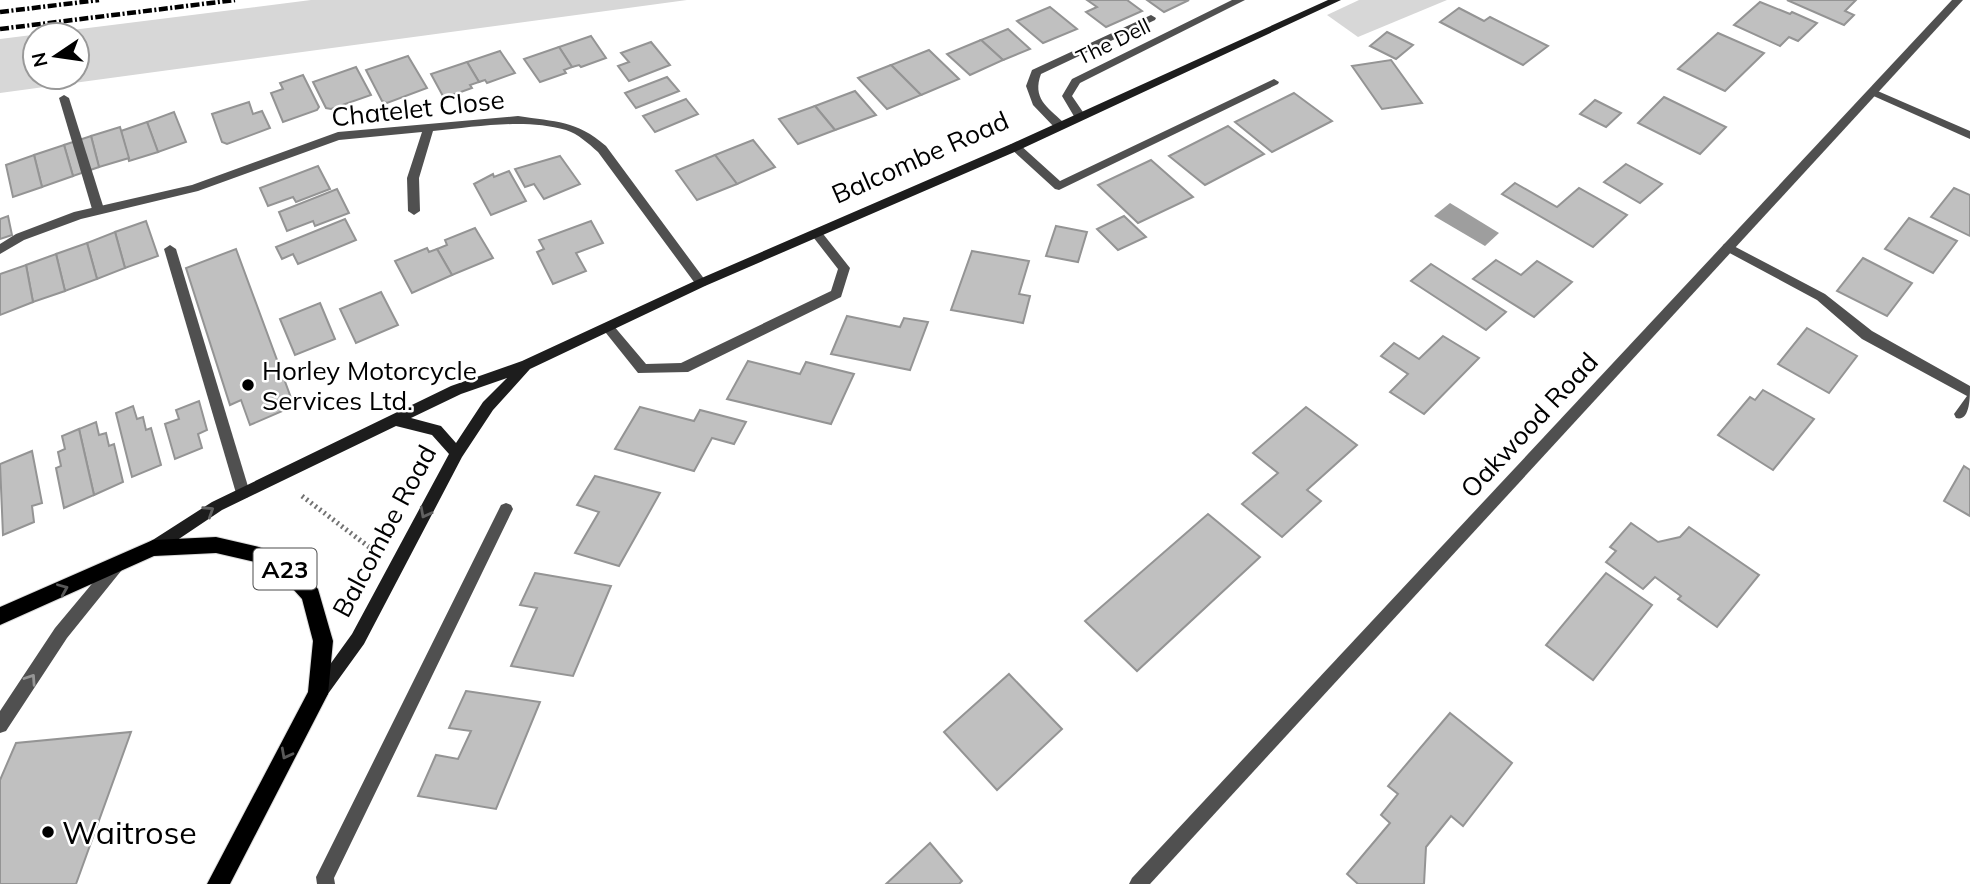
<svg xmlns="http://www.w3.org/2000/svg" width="1970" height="884" viewBox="0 0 1970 884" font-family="Mulish,sans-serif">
<rect width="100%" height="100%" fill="#fff"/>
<g fill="#d7d7d7" fill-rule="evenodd">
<path d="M311,0H687L0,93V39ZM77,35V77H35V35Z"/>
<path d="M1359,0H1447L1358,37L1327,15Z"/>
</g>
<path fill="#9e9e9e" d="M1450,203L1499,233L1485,246L1434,216Z"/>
<g fill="#c0c0c0" stroke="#949494" stroke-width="2">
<path d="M1087,0H1127L1142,11L1106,27L1086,12L1097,7Z"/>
<path d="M1147,0H1189L1164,12Z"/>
<path d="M1787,0H1856L1845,11L1854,15L1844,25Z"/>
<path d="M1760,2L1790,14L1792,12L1817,23L1798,41L1789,37L1780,46L1734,25Z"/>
<path d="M1050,7L1077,29L1043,43L1017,21Z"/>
<path d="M1459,8L1484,21L1490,17L1548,46L1523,65L1440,22Z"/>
<path d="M1008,29L1030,49L1003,60L981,40Z"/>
<path d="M1387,32L1413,45L1396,59L1370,46Z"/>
<path d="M1718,33L1764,53L1725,91L1678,69Z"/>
<path d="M591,36L606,58L581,67L579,65L572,67L559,47Z"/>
<path d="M981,40L1003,60L970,75L947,54Z"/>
<path d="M651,42L670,65L629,81L618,66L629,62L621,53Z"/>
<path d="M559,47L572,67L564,70L566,73L540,82L524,59Z"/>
<path d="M929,50L959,79L921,95L891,65Z"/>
<path d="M500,51L515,73L487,83L485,80L479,82L467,62Z"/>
<path d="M408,56L427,88L387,103L382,101L366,70Z"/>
<path d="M1391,60L1422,103L1382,109L1352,66Z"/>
<path d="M467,62L479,82L470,85L472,88L444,98L431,74Z"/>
<path d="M891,65L921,95L887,109L858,78Z"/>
<path d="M356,67L371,95L331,109L326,108L313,82Z"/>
<path d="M303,75L319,107L317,110L283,122L271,93L283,89L280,83Z"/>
<path d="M667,77L679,91L636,108L625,93Z"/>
<path d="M855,91L876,115L835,130L815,106Z"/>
<path d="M1294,93L1332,121L1272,152L1235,122Z"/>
<path d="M1664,97L1726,127L1700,154L1638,123Z"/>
<path d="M686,99L698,114L655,132L643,116Z"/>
<path d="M1595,100L1621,113L1606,127L1580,114Z"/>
<path d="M249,102L253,114L262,111L270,128L227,144L222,142L212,114Z"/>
<path d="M815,106L835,130L798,144L779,119Z"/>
<path d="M174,112L186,142L158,152L147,122Z"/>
<path d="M147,122L158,152L129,161L121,131Z"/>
<path d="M1228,126L1264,154L1205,185L1169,156Z"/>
<path d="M120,127L129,158L99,167L91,136Z"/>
<path d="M91,136L99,167L73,176L64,145Z"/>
<path d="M753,140L775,167L737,184L715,155Z"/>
<path d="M64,145L73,176L42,187L34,155Z"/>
<path d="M34,155L42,187L13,197L6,165Z"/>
<path d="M715,155L737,184L697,200L676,171Z"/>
<path d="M560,156L580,184L544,199L534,184L525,187L515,169Z"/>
<path d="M1151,160L1193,197L1138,223L1098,185Z"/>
<path d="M1626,164L1662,184L1640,203L1604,182Z"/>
<path d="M318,166L330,189L296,202L293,197L268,206L260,188Z"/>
<path d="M509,171L526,201L491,215L474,184L493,174L494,177Z"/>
<path d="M1515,183L1557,207L1579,188L1627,215L1593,247L1502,194Z"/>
<path d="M1954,188L1970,195V236L1931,217Z"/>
<path d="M337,189L349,213L315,226L313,221L287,231L279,212Z"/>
<path d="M8,216L12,235L0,239V219Z"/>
<path d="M1124,216L1146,237L1118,250L1097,229Z"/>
<path d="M1909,218L1957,241L1933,273L1885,249Z"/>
<path d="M345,219L356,240L298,264L293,254L282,259L276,247Z"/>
<path d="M146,221L158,256L125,268L115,232Z"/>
<path d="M591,221L603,243L576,253L586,271L553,284L537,252L544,249L539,240Z"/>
<path d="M1056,226L1087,232L1078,262L1046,256Z"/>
<path d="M475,228L493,258L452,275L437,249L447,245L445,240Z"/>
<path d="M115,232L125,268L97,279L87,243Z"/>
<path d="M87,243L97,279L65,291L56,254Z"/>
<path d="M427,248L429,252L437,249L452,275L412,293L395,261Z"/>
<path d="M236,249L294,406L250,425L241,400L230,405L186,268Z"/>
<path d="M972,251L1029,261L1019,294L1030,296L1023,323L951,310Z"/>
<path d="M56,254L65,291L33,302L26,265Z"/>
<path d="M1863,258L1912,283L1887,316L1837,291Z"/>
<path d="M1496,260L1521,275L1537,261L1572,282L1534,317L1473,279Z"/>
<path d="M1431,264L1506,312L1486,330L1411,281Z"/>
<path d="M26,265L33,302L0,315V274Z"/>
<path d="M381,292L398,325L356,343L340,309Z"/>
<path d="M320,303L335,339L295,355L280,319Z"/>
<path d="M847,316L900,327L904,318L928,322L910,370L831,354Z"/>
<path d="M1807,328L1857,356L1829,393L1778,364Z"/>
<path d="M1443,336L1479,358L1424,414L1390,392L1408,374L1381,356L1394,343L1419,359Z"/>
<path d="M748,361L800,374L806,362L854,374L831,424L727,399Z"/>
<path d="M1763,390L1814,419L1773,470L1718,435L1750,397L1755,400Z"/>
<path d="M199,401L207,430L198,434L202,448L175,459L165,424L179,419L176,410Z"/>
<path d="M133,406L137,419L143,417L146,430L151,428L161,465L132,477L116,413Z"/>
<path d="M640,407L694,421L700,410L746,422L734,444L712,438L694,471L615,449Z"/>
<path d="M1306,407L1357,445L1307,490L1321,501L1282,537L1242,504L1278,473L1253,453Z"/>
<path d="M96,422L99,435L106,433L109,446L114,444L123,482L94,495L79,429Z"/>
<path d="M79,429L94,495L64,508L56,468L61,466L58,452L65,449L62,436Z"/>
<path d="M32,451L42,503L32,506L34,522L3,535L0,464Z"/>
<path d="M1964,466L1970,470V516L1944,501Z"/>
<path d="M595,476L660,493L619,566L575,553L599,512L577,505Z"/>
<path d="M1208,514L1260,557L1137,671L1085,621Z"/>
<path d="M1631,523L1658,542L1680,537L1689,527L1759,575L1717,627L1678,599L1681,596L1655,577L1643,589L1606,562L1616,551L1610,547Z"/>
<path d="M535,573L611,586L573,676L511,666L537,608L520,605Z"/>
<path d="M1606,573L1652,605L1593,680L1546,645Z"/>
<path d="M1009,674L1062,729L997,790L944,732Z"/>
<path d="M466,691L540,702L496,809L418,796L436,755L458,759L471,731L449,728Z"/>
<path d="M1450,713L1512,763L1463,826L1451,816L1426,847L1424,884H1358L1347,874L1390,823L1381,815L1398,794L1388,786Z"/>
<path d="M131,732L76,884H0V780L16,743Z"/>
<path d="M930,843L962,881L959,884H886Z"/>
</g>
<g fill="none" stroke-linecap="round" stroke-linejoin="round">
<defs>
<path id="primary" d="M216,537L259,547L297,566L318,589L333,641L328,694L230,884H207L308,692L313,641L302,599L283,578L255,562L216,553L154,556L0,625V607L153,540Z"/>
</defs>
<use href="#primary" stroke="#dbdbdb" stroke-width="2"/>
<path stroke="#727272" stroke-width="5" stroke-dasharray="2 3.5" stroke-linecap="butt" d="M302,496L373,550"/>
<g fill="#505050" fill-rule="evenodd">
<path d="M1151,15L1156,18L1155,20L1041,74C1032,98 1047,107 1063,122V128H1055L1033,105L1026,86L1032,70Z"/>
<path d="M1873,89L1970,131V139L1869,94L1868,92Z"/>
<path d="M64,95L69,98L104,209L102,212L98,213L92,209L59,98Z"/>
<path d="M1728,243L1825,294L1872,331L1970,386C1970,398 1970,422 1956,418L1954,414L1967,396L1862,339L1817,300L1724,250L1722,247L1724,244Z"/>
<path d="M170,245L176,249L250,493L248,497L243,499L238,497L236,493L164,249Z"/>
<path d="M506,503L511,505L513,509L334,878L335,884H317L316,877L319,871L501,505Z"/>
<path d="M116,559L121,561L124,566L121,571L67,638L6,731L0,733V711L55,628L111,561Z"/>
</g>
<g fill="#505050" fill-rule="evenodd">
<path d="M1232,0H1245L1080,83L1072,96L1085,115L1083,118H1075L1062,96L1072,79Z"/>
<path d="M1952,0H1963L1150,884H1129L1132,878Z"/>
<path d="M1274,79L1279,82L1278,84L1059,190L1055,189L1009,147L1011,144H1019L1060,181Z"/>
<path d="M518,116C556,122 576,120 606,146L705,280L707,283L705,286H697L598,152C588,143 578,134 566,130C524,118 476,127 433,131L419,178L420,211L414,215L408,211L407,178L422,132L339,140L198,191L81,219L24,240L0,254V244L16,234L74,212L192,185L338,132Z"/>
<path d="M816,229L820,230L850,268L841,297L688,372L638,373L602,328L608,323L613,325L646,364L681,363L831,291L838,269L810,233Z"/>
</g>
<path fill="#1d1d1d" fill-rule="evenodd" d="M1328,0H1341L1019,150L705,286L530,369L493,410L462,457L364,644L325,698L319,701L313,698L311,693L313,688L352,634L449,454L432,435L396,426L222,510L158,553L153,555L148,553L146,548L148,543L212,502L451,386L522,361L697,280L1011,144ZM507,378L483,402L456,443L441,426L411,418L461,394Z"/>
<use href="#primary" fill="#000" fill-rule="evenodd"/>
<g stroke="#000" stroke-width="4.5" stroke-dasharray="9 2.5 2 2.5" stroke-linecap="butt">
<path d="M0,12L99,0"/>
<path d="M0,29L235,0"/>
</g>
</g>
<defs><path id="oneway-chevron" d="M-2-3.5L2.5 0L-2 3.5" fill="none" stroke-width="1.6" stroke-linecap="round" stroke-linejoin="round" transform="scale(1.75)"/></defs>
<g stroke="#616161">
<use href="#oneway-chevron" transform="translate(209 511) rotate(-33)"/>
<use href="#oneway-chevron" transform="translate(425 513) rotate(118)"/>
</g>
<g stroke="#595959">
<use href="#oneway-chevron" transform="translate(63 589) rotate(-23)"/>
<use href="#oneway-chevron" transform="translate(286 754) rotate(118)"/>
</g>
<use stroke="#969696" href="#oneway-chevron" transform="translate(31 679) rotate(-56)"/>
<g fill="#000" stroke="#fff" stroke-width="2.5">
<circle cx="248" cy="385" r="7"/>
<circle cx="48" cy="832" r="7"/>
</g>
<g text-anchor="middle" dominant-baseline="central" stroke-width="5" stroke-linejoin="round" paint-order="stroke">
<g font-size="21" fill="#000" stroke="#fff">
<text transform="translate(1113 41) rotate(-26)">The Dell</text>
</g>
<rect fill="#fff" stroke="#4c4c4c" stroke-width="2" x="253.5" y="548.5" width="63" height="41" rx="5"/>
<g font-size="24" font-weight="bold" fill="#000">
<text x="285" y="569">A23</text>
</g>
<g font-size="26" fill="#000" stroke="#fff">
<text transform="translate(418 108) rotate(-6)">Chatelet Close</text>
<text transform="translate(920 157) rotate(-24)">Balcombe Road</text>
<text transform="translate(1529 425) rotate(-47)">Oakwood Road</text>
<text transform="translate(384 531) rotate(-62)">Balcombe Road</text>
</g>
<g font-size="26" fill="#000" stroke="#fff" text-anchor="start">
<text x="262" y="370">Horley Motorcycle<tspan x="262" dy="30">Services Ltd.</tspan></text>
</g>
<g font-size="32" fill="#000" stroke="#fff" text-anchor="start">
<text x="62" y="832">Waitrose</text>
</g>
</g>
<g transform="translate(56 56) rotate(257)"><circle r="33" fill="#ffffff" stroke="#999999" stroke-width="2"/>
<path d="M0-5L12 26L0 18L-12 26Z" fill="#000000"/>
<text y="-10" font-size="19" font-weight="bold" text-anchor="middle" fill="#000000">N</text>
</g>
</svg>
